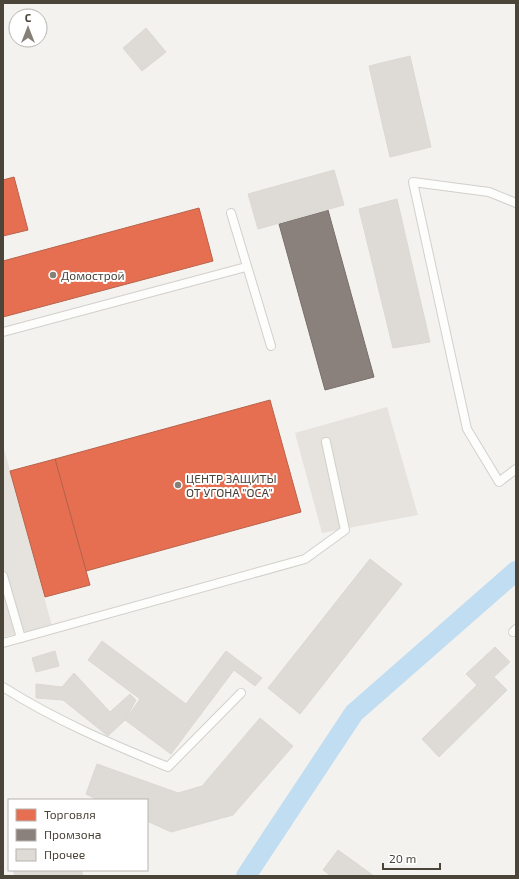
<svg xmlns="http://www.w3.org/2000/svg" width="519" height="879" viewBox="0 0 519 879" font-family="'Exo 2',sans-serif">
<rect width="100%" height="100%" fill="#f4f2ee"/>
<g fill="#e6e3df">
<path d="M387,407L418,515L322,533L295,433Z"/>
<path d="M3,445L52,626L3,637Z"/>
</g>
<g fill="#e76f51" stroke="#b8624a">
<path d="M14,177L28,230L3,236V180Z"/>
<path d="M199,208L213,261L3,317V261Z"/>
<path d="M270,400L301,512L86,571L55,459Z"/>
<path d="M55,459L90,585L45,597L10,471Z"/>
</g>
<path fill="#8a817c" stroke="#776f68" d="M328,210L374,377L325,390L279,224Z"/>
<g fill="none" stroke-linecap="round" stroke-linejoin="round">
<path stroke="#c0ddf1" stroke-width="20" d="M246,876L354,713L516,571"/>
</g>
<g fill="#dedbd6" stroke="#dcd9d4">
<path d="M146,28L166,52L142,71L123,48Z"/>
<path d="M410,56L431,147L390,157L369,66Z"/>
<path d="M334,170L344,205L258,229L248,194Z"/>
<path d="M397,199L430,342L393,348L359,209Z"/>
<path d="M370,559L402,584L300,714L268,688Z"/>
<path d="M102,641L186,704L226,651L262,678L255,686L234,670L171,754L125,720L140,699L88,660Z"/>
<path d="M495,647L510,662L494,677L507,690L439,757L422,739L477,685L466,674Z"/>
<path d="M55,651L59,666L36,672L32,658Z"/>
<path d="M74,673L110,712L130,694L136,700L125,720L108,736L63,700L36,698V684L62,687Z"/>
<path d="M260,718L293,746L233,815L171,832L147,821V800H98L86,794L97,764L178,793L202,786Z"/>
<path d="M338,850L374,876H331L323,870Z"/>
<path d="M13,870H81L83,876H15Z"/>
</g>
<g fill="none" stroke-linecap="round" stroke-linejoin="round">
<defs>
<g id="lane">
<path d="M516,203L489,192L413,182L467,429L499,482L516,469"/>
<path d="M231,213L271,346"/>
<path d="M3,332L246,267"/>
<path d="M3,576L21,638"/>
<path d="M513,632L516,629"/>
<path d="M3,643L305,559L345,530L326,442"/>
<path d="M3,687C55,720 111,744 168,767L241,693"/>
</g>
</defs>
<use href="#lane" stroke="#d2d0cb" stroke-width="10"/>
<use href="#lane" stroke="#fdfdfc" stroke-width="8"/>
</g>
<g fill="#868178" stroke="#fff" stroke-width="1.5">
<circle cx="53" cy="275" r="4"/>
<circle cx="178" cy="485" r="4"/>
</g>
<g text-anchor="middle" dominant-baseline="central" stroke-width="4" stroke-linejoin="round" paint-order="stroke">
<g font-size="12" fill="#4b4439" stroke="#fff" text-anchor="start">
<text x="61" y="275">Домострой</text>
<text x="186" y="478">ЦЕНТР ЗАЩИТЫ<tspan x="186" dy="14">ОТ УГОНА "ОСА"</tspan></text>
</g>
</g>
<rect width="519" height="879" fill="none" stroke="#4b4439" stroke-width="8"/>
<rect x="8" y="799" width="140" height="72" fill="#ffffff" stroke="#b7b4b0"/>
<rect x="16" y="809" width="20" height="12" fill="#e76f51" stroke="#b7b4b0"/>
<text x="44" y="819" font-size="12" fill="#4b4439">Торговля</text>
<rect x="16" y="829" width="20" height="12" fill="#8a817c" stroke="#b7b4b0"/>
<text x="44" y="839" font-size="12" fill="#4b4439">Промзона</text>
<rect x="16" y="849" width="20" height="12" fill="#dedbd6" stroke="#b7b4b0"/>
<text x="44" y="859" font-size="12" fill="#4b4439">Прочее</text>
<g transform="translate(28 28)"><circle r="19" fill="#ffffff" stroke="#b7b4b0"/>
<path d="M0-3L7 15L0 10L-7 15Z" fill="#868178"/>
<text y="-6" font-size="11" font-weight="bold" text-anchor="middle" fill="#4b4439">С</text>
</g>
<path d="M383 863v6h57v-6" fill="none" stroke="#4b4439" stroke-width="2"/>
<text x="389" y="863" font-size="12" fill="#4b4439" stroke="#ffffff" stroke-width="3" paint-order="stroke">20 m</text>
</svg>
